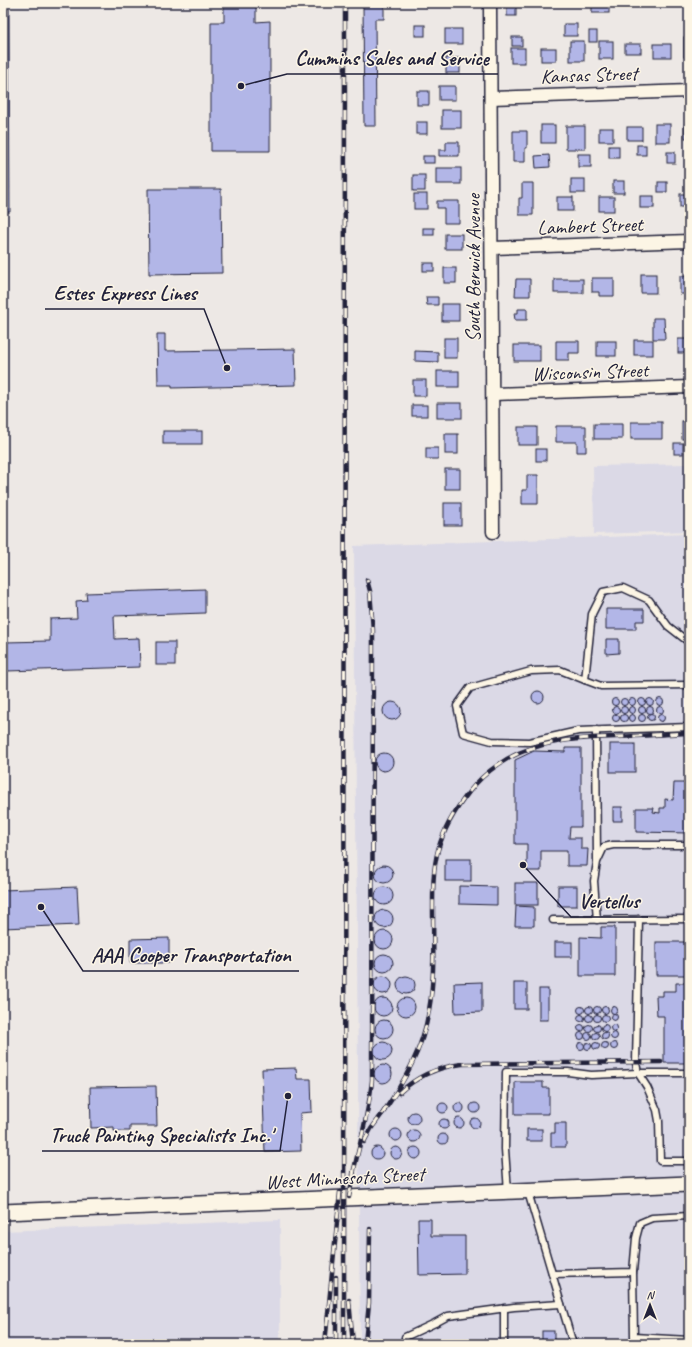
<svg xmlns="http://www.w3.org/2000/svg" width="692" height="1347" viewBox="0 0 692 1347" font-family="Caveat,sans-serif">
<rect width="100%" height="100%" fill="#ede8e5"/>
<filter id="ink" filterUnits="userSpaceOnUse"><feTurbulence type="fractalNoise" baseFrequency=".025" numOctaves="2"/><feDisplacementMap in="SourceGraphic" scale="8" xChannelSelector="R" yChannelSelector="G"/><feConvolveMatrix kernelMatrix="1 2 1 2 8 2 1 2 1" color-interpolation-filters="sRGB"/></filter>
<g filter="url(#ink)">
<g fill="#dbd9e6">
<path d="M689,464V531L594,534L593,466Z"/>
<path d="M689,534V1344H360L354,546Z"/>
<path d="M280,1220V1344H3V1231Z"/>
</g>
<g fill="#b2b6e7" stroke="#22223b">
<path d="M224,3H256V22L270,21V151H211V22H224Z"/>
<path d="M363,3H384V19H375L376,126H364Z"/>
<rect x="464" y="3" width="12" height="3"/>
<rect x="592" y="3" width="17" height="10"/>
<rect x="507" y="5" width="9" height="11"/>
<path d="M3,9H9L10,212H5V240H3Z"/>
<rect x="564" y="24" width="13" height="12"/>
<rect x="415" y="25" width="10" height="11"/>
<rect x="445" y="29" width="17" height="15"/>
<rect x="589" y="31" width="8" height="11"/>
<rect x="512" y="37" width="10" height="9"/>
<rect x="684" y="37" width="5" height="20"/>
<rect x="570" y="41" width="14" height="20"/>
<rect x="599" y="41" width="14" height="18"/>
<rect x="625" y="44" width="16" height="9"/>
<rect x="654" y="44" width="17" height="13"/>
<rect x="511" y="48" width="14" height="15"/>
<rect x="541" y="48" width="15" height="13"/>
<rect x="446" y="58" width="14" height="15"/>
<rect x="439" y="86" width="16" height="14"/>
<rect x="417" y="91" width="12" height="14"/>
<rect x="442" y="110" width="19" height="18"/>
<rect x="416" y="122" width="11" height="12"/>
<rect x="655" y="124" width="15" height="18"/>
<rect x="685" y="124" width="4" height="14"/>
<rect x="541" y="125" width="14" height="18"/>
<rect x="566" y="126" width="19" height="23"/>
<rect x="627" y="127" width="15" height="13"/>
<rect x="599" y="128" width="14" height="13"/>
<path d="M513,131H527V148H525V162H513Z"/>
<path d="M446,142H459V156H439V150H446Z"/>
<rect x="637" y="145" width="9" height="10"/>
<rect x="609" y="146" width="10" height="12"/>
<rect x="667" y="152" width="8" height="11"/>
<rect x="578" y="154" width="13" height="13"/>
<path d="M549,155L550,167L536,168L535,156Z"/>
<rect x="423" y="156" width="11" height="7"/>
<rect x="436" y="168" width="25" height="16"/>
<rect x="413" y="175" width="12" height="16"/>
<rect x="571" y="179" width="14" height="14"/>
<rect x="613" y="181" width="11" height="12"/>
<rect x="658" y="182" width="9" height="10"/>
<path d="M522,183H533V215H519V198H522Z"/>
<path d="M148,189H221L222,273L149,274Z"/>
<rect x="414" y="194" width="13" height="15"/>
<rect x="680" y="194" width="9" height="13"/>
<rect x="640" y="196" width="14" height="12"/>
<rect x="557" y="197" width="16" height="14"/>
<rect x="599" y="197" width="15" height="14"/>
<path d="M437,201H459V223H444V208H437Z"/>
<rect x="423" y="228" width="11" height="7"/>
<rect x="445" y="234" width="17" height="15"/>
<rect x="423" y="263" width="11" height="8"/>
<rect x="444" y="268" width="12" height="15"/>
<path d="M686,273H689V294H680V276H686Z"/>
<rect x="641" y="274" width="15" height="19"/>
<path d="M592,278H614V296H599V292H592Z"/>
<path d="M516,279H530V296H515Z"/>
<rect x="554" y="279" width="29" height="14"/>
<path d="M426,297H438V305H427Z"/>
<rect x="442" y="304" width="17" height="17"/>
<path d="M518,309H527V320H515L514,313H518Z"/>
<path d="M653,318H664L665,339H653Z"/>
<path d="M157,334H165V351L295,349L296,385L172,388V385H158Z"/>
<rect x="444" y="338" width="13" height="20"/>
<rect x="678" y="339" width="11" height="14"/>
<rect x="634" y="340" width="19" height="15"/>
<path d="M556,341H579V353H569V360H556Z"/>
<rect x="597" y="341" width="19" height="15"/>
<rect x="514" y="345" width="26" height="16"/>
<path d="M415,351L438,352V362L415,361Z"/>
<rect x="437" y="371" width="22" height="16"/>
<rect x="413" y="380" width="13" height="16"/>
<rect x="437" y="403" width="25" height="15"/>
<rect x="412" y="405" width="15" height="11"/>
<rect x="682" y="421" width="7" height="18"/>
<rect x="631" y="422" width="31" height="17"/>
<rect x="594" y="424" width="28" height="15"/>
<path d="M556,426H586V452H577V442H556Z"/>
<rect x="518" y="427" width="19" height="18"/>
<rect x="163" y="431" width="39" height="13"/>
<rect x="445" y="434" width="13" height="20"/>
<rect x="674" y="443" width="9" height="11"/>
<rect x="426" y="448" width="12" height="11"/>
<rect x="536" y="449" width="10" height="12"/>
<rect x="445" y="469" width="15" height="20"/>
<path d="M527,475H538V504H522V490H527Z"/>
<rect x="444" y="503" width="17" height="22"/>
<path d="M205,589V613L114,616L115,639L139,638L140,667L6,671L5,642L50,641V619L77,618L76,601L87,600L86,593Z"/>
<path d="M606,609H644V621H636V629H606Z"/>
<path d="M606,639H619V653L606,654Z"/>
<rect x="156" y="642" width="19" height="23"/>
<circle cx="538" cy="697" r="6"/>
<circle cx="624" cy="702" r="3.5"/>
<circle cx="650" cy="702" r="3.5"/>
<circle cx="632" cy="702" r="3.5"/>
<circle cx="660" cy="702" r="3.5"/>
<circle cx="615" cy="702" r="3.5"/>
<circle cx="642" cy="702" r="3.5"/>
<circle cx="392" cy="711" r="9"/>
<circle cx="642" cy="710" r="3.5"/>
<circle cx="624" cy="710" r="3.5"/>
<circle cx="660" cy="710" r="3.5"/>
<circle cx="632" cy="710" r="3.5"/>
<circle cx="650" cy="710" r="3.5"/>
<circle cx="616" cy="710" r="3.5"/>
<circle cx="651" cy="717" r="3.5"/>
<circle cx="642" cy="718" r="3.5"/>
<circle cx="661" cy="718" r="3.5"/>
<circle cx="632" cy="718" r="3.5"/>
<circle cx="616" cy="718" r="3.5"/>
<circle cx="624" cy="718" r="3.5"/>
<rect x="610" y="744" width="25" height="28"/>
<path d="M565,748H581V827H570L569,838H581V849H588L587,866H567V851H541V871H527V844H515V760L534,751L565,752Z"/>
<circle cx="384" cy="762" r="9"/>
<path d="M674,783H686V801H689V833L636,832V808H654L653,812L660,813V808H665V799L673,800Z"/>
<rect x="613" y="807" width="9" height="14"/>
<rect x="445" y="859" width="26" height="22"/>
<circle cx="384" cy="874" r="9"/>
<rect x="515" y="883" width="23" height="22"/>
<path d="M459,886L497,887V905L459,904Z"/>
<rect x="558" y="886" width="19" height="20"/>
<path d="M77,887L79,925L3,928V890Z"/>
<circle cx="384" cy="896" r="9"/>
<path d="M516,906L534,907V926H515Z"/>
<circle cx="384" cy="919" r="9"/>
<path d="M601,927H615V976H580V937L601,938Z"/>
<circle cx="384" cy="940" r="9"/>
<path d="M169,938V963H130V939Z"/>
<rect x="555" y="942" width="17" height="15"/>
<rect x="656" y="942" width="33" height="33"/>
<circle cx="384" cy="963" r="9"/>
<circle cx="406" cy="985" r="9"/>
<circle cx="383" cy="985" r="9"/>
<path d="M482,982V1012L455,1013L454,983Z"/>
<rect x="514" y="983" width="13" height="26"/>
<path d="M676,983H689V1058H686V1063H664V1016H657L656,996H663V991H676Z"/>
<rect x="539" y="989" width="9" height="31"/>
<circle cx="383" cy="1007" r="9"/>
<circle cx="406" cy="1007" r="9"/>
<circle cx="605" cy="1010" r="3.5"/>
<circle cx="589" cy="1010" r="3.5"/>
<circle cx="581" cy="1010" r="3.5"/>
<circle cx="614" cy="1010" r="3.5"/>
<circle cx="597" cy="1010" r="3.5"/>
<circle cx="614" cy="1017" r="3.5"/>
<circle cx="605" cy="1018" r="3.5"/>
<circle cx="597" cy="1018" r="3.5"/>
<circle cx="581" cy="1018" r="3.5"/>
<circle cx="589" cy="1018" r="3.5"/>
<circle cx="384" cy="1029" r="9"/>
<circle cx="597" cy="1028" r="3.5"/>
<circle cx="581" cy="1028" r="3.5"/>
<circle cx="614" cy="1028" r="3.5"/>
<circle cx="605" cy="1028" r="3.5"/>
<circle cx="589" cy="1028" r="3.5"/>
<circle cx="581" cy="1036" r="3.5"/>
<circle cx="588" cy="1036" r="3.5"/>
<circle cx="614" cy="1036" r="3.5"/>
<circle cx="596" cy="1036" r="3.5"/>
<circle cx="605" cy="1036" r="3.5"/>
<circle cx="383" cy="1051" r="9"/>
<circle cx="614" cy="1046" r="3.5"/>
<circle cx="581" cy="1046" r="3.5"/>
<circle cx="588" cy="1046" r="3.5"/>
<circle cx="605" cy="1046" r="3.5"/>
<circle cx="596" cy="1046" r="3.5"/>
<circle cx="383" cy="1074" r="9"/>
<path d="M296,1068L297,1079H311L312,1112L300,1113L301,1151L265,1152L262,1069Z"/>
<path d="M515,1082H543V1088H549V1114H515Z"/>
<path d="M156,1086L157,1126H130V1131H114V1127L91,1128L90,1087Z"/>
<circle cx="475" cy="1108" r="5"/>
<circle cx="443" cy="1108" r="5"/>
<circle cx="459" cy="1108" r="5"/>
<circle cx="414" cy="1118" r="6"/>
<circle cx="459" cy="1123" r="5"/>
<circle cx="475" cy="1123" r="5"/>
<circle cx="444" cy="1124" r="5"/>
<path d="M555,1123H566V1147H551V1133H555Z"/>
<circle cx="396" cy="1135" r="6"/>
<rect x="527" y="1129" width="15" height="12"/>
<circle cx="414" cy="1136" r="6"/>
<circle cx="443" cy="1139" r="5"/>
<circle cx="377" cy="1153" r="6"/>
<circle cx="396" cy="1153" r="6"/>
<circle cx="415" cy="1153" r="6"/>
<path d="M418,1219H431V1236H465V1274L419,1275Z"/>
<rect x="542" y="1331" width="12" height="13"/>
<path d="M436,1339L440,1340L446,1344H426L429,1341Z"/>
</g>
<g fill="none" stroke-linecap="round" stroke-linejoin="round">
<defs>
<g id="service">
<path d="M689,640H686L668,626L649,600L623,588L603,592L592,614L585,680L601,686L689,685"/>
<path d="M585,680L560,670L531,671L470,688L457,706L463,733L492,741L529,742L578,731L689,727"/>
<path d="M596,730L597,860"/>
<path d="M639,919L636,1063L638,1073L647,1087L657,1110L659,1121L660,1161H689"/>
<path d="M553,920L689,919"/>
<path d="M597,920L594,881L597,862L604,847L613,845H689"/>
<path d="M508,1192L505,1149L506,1072H568L591,1075L638,1073H689"/>
<path d="M633,1272L634,1337L689,1340"/>
<path d="M552,1274L633,1272L636,1238L640,1223L652,1218L689,1216"/>
<path d="M561,1304L573,1344"/>
<path d="M504,1308V1344"/>
<path d="M405,1344V1337L435,1323L448,1316L514,1307L561,1304L528,1192"/>
</g>
<g id="minor">
<path d="M490,3L493,532"/>
<path d="M491,98L689,91"/>
<path d="M492,248L689,241"/>
<path d="M493,394L689,387"/>
</g>
<path id="tertiary" d="M3,1212L689,1184"/>
</defs>
<use href="#service" stroke="#22223b" stroke-width="9"/>
<use href="#minor" stroke="#22223b" stroke-width="15"/>
<use href="#tertiary" stroke="#22223b" stroke-width="18"/>
<use href="#service" stroke="#fcf5e5" stroke-width="6"/>
<use href="#minor" stroke="#fcf5e5" stroke-width="12"/>
<use href="#tertiary" stroke="#fcf5e5" stroke-width="15"/>
<defs>
<g id="rail">
<path d="M399,1093C417,1076 438,1067 462,1064L661,1062"/>
<path d="M382,1114C404,1082 423,1049 429,1010C435,977 433,941 433,907C433,888 433,869 438,850C444,828 455,810 469,792C485,771 510,754 536,747C562,739 589,738 616,737C641,736 665,734 689,733"/>
<path d="M364,1142L371,1129L385,1110"/>
<path d="M353,1174C360,1142 369,1112 372,1080L373,630L370,591L367,580"/>
<path d="M349,1197L354,1170"/>
<path d="M336,1277V1344"/>
<path d="M349,1300L353,1344"/>
<path d="M325,1344L340,1192"/>
<path d="M344,1344L345,3"/>
<path d="M365,1344L369,1303L370,1229"/>
</g>
</defs>
<use href="#rail" stroke="#22223b" stroke-width="4.5"/>
<use href="#rail" stroke="#fcf5e5" stroke-width="3" stroke-dasharray="9" stroke-linecap="butt"/>
</g>
</g>
<g text-anchor="middle" dominant-baseline="central" stroke-width="3" stroke-linejoin="round" paint-order="stroke">
<g font-size="20" fill="#22223b" stroke="#fcf5e5">
<text transform="translate(589 75) rotate(-2)">Kansas Street</text>
<text transform="translate(590 226) rotate(-2)">Lambert Street</text>
<text transform="translate(473 268) rotate(-90)">South Berwick Avenue</text>
<text transform="translate(590 372) rotate(-2)">Wisconsin Street</text>
<text transform="translate(345 1178) rotate(-3)">West Minnesota Street</text>
</g>
</g>
<path fill="none" stroke="#22223b" stroke-width="1.5" d="M241 86L287 74H498M227 368L204 309H45M523 865L571 917H648M41 907L83 971H299M288 1096L280 1151H42"/>
<g fill="#22223b" stroke="#fcf5e5" stroke-width="1.5">
<circle cx="241" cy="86" r="4"/>
<circle cx="227" cy="368" r="4"/>
<circle cx="523" cy="865" r="4"/>
<circle cx="41" cy="907" r="4"/>
<circle cx="288" cy="1096" r="4"/>
</g>
<g font-size="21" text-anchor="middle" font-weight="bold" fill="#22223b" stroke="#fcf5e5" stroke-width="3" stroke-linejoin="round" paint-order="stroke">
<text x="392" y="65">Cummins Sales and Service</text>
<text x="125" y="300">Estes Express Lines</text>
<text x="609" y="908">Vertellus</text>
<text x="191" y="962">AAA Cooper Transportation</text>
<text x="161" y="1142">Truck Painting Specialists Inc.'</text>
</g>
<rect width="692" height="1347" fill="none" stroke="#fcf5e5" stroke-width="16"/>
<rect x="8" y="8" width="676" height="1331" fill="none" stroke="#22223b" stroke-width="1.5" filter="url(#ink)"/>
<g transform="translate(650 1305)" stroke="#fcf5e5" stroke-width="3" paint-order="stroke">
<path d="M0-3L7 15L0 10L-7 15Z" fill="#22223b"/>
<text y="-6" font-size="11" font-weight="bold" text-anchor="middle" fill="#22223b">N</text>
</g>
</svg>
